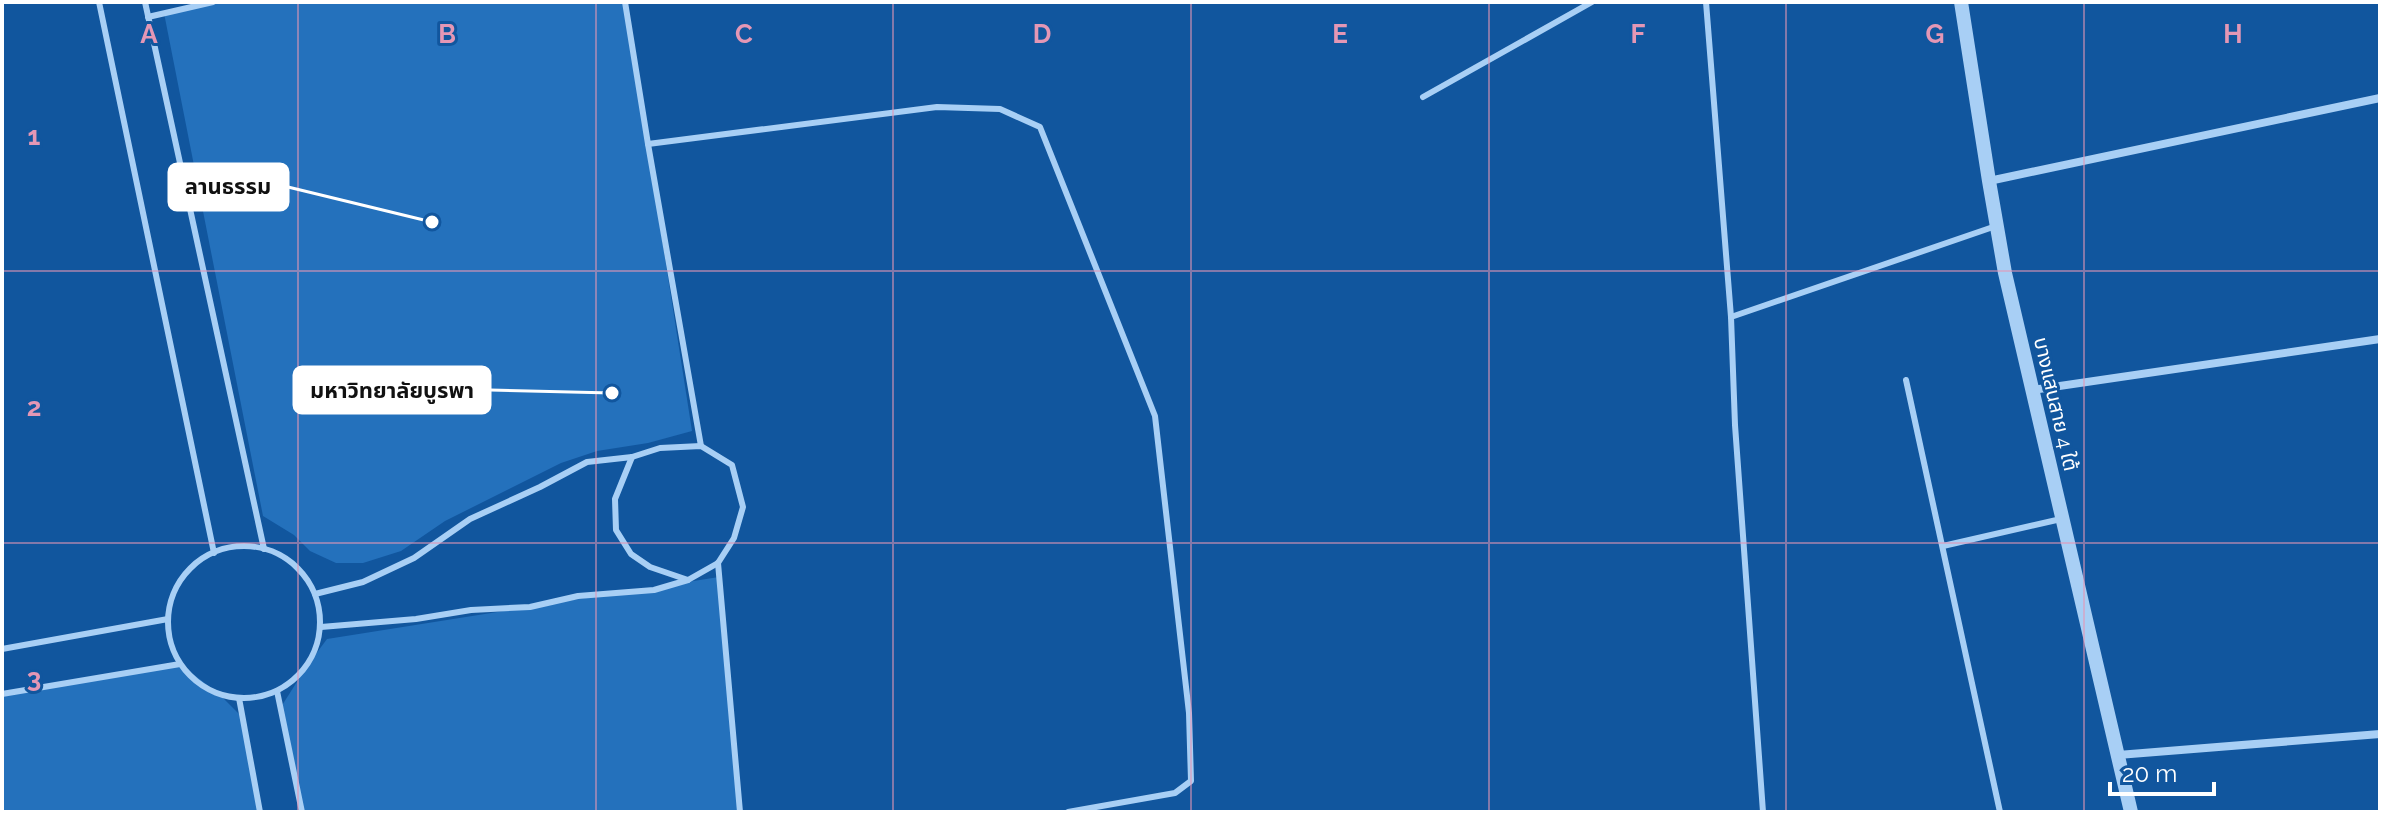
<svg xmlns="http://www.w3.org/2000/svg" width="2382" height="814" viewBox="0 0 2382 814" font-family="Raleway,'Noto Sans Thai',sans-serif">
<rect width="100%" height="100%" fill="#11569e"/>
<g fill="#2471bc">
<path d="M213,2H625L692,431L648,443L597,451L561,463L445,521L401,551L363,563H336L310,551L294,535L263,516L164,13Z"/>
<path d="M719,577L739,812H302L281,707L307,666L327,639Z"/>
<path d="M180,664L219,694L242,717L260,812H2V695Z"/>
</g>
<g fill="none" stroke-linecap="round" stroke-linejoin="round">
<g stroke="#a8cff5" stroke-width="6">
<path d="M99,2L214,553"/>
<path d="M145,2L264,549"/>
<path d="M625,2L648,144L701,446"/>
<path d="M1706,2L1731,317"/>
<path d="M148,17L213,2"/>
<path d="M1423,97L1592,2"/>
<path d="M648,144L937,107L1000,109L1040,127L1155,416L1189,713L1191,781L1175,793L1068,812"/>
<path d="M1906,380L2000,812"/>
<path d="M632,457L615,499L616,530L631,554L650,567L688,580"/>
<path d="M1943,546L2061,519"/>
<circle cx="244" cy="622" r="76"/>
<path d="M718,563L740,812"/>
<path d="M315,594L363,582L414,558L470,519L540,487L587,462L632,457L660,448L701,446L732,465L743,507L734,538L718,563L688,580L654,590L578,596L530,607L471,610L416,619L321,627"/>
<path d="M2,649L168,619"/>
<path d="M277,691L302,812"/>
<path d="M2,694L180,664"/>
<path d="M239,698L260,812"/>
<path d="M1763,812L1735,425L1731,317L1996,226"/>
</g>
<g stroke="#a8cff5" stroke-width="8">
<path d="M1989,181L2380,98"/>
<path d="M2032,390L2380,339"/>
<path d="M2118,755L2380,734"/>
</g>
<path stroke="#a8cff5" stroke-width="14" d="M1961,2L1989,181L2005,273L2131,812"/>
</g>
<path fill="none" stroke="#e497b5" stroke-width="2" stroke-opacity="0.55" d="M298,2V812M596,2V812M893,2V812M1191,2V812M1489,2V812M1786,2V812M2084,2V812M2,271H2380M2,543H2380"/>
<g text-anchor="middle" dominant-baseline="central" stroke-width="6" stroke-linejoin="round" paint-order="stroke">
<g font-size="20" fill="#fff" stroke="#11569e">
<text transform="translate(2056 404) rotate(77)">บางแสนสาย 4 ใต้</text>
</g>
</g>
<g font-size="26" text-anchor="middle" font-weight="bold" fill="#e497b5" stroke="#11569e" stroke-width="6" stroke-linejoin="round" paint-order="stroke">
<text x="149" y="43">A</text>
<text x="447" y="43">B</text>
<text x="744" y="43">C</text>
<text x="1042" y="43">D</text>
<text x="1340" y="43">E</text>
<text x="1638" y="43">F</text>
<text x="1935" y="43">G</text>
<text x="2233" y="43">H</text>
<text x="34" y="145">1</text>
<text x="34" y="416">2</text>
<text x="34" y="687">3</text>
</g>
<path fill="none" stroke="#fff" stroke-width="3" d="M432 222L288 187M612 393L490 390"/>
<g fill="#fff" stroke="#11569e" stroke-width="3">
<circle cx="432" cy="222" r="8"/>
<circle cx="612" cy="393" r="8"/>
</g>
<g fill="#fff" stroke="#fff" stroke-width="3">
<rect x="169" y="164" width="119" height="46" rx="8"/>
<rect x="294" y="367" width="196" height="46" rx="8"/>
</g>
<g font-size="22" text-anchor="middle" font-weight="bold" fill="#111">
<text x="228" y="194">ลานธรรม</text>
<text x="392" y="398">มหาวิทยาลัยบูรพา</text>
</g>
<rect width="2382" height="814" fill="none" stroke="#ffffff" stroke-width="8"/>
<path d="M2110 782v12h104v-12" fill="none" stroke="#ffffff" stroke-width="4"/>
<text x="2122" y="782" font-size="24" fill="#ffffff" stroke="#11569e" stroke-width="6" paint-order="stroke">20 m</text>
</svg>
